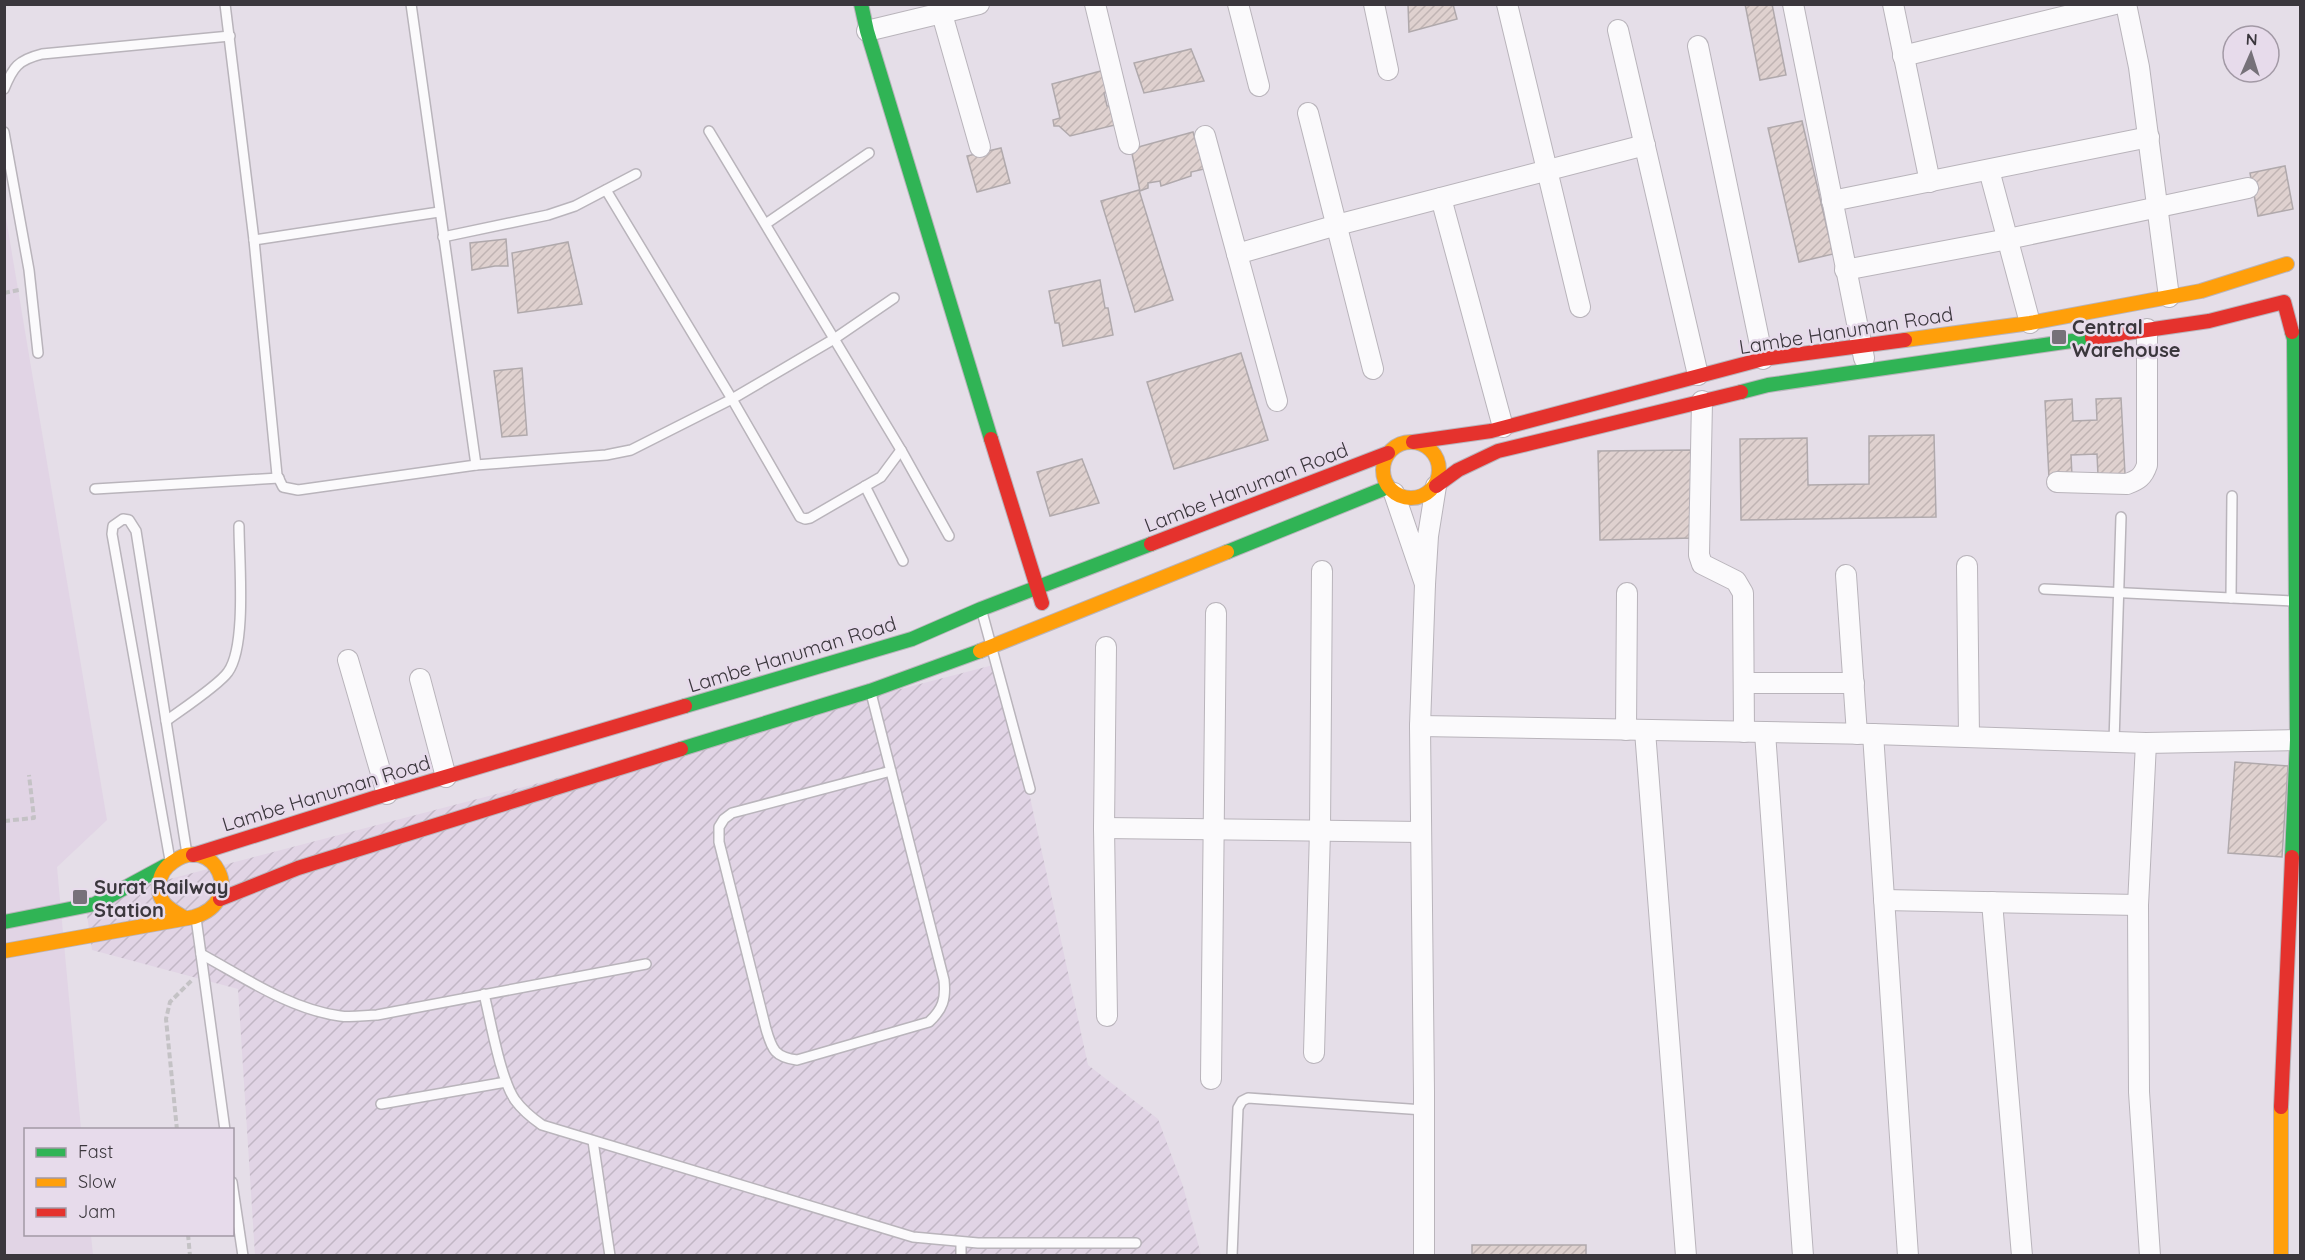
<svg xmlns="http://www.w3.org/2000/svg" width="2305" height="1260" viewBox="0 0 2305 1260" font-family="Quicksand,sans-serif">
<defs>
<pattern id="industrial-furrows" width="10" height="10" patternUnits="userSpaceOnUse" patternTransform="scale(1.5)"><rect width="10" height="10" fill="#e1d4e5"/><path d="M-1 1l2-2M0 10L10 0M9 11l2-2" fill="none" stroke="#c2b7c5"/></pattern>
<pattern id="building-hatch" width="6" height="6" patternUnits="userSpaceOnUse" patternTransform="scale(1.5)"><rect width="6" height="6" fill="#dfd1cf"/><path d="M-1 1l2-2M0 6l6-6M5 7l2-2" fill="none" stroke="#c0b4b3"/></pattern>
</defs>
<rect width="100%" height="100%" fill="#e5dee8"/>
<path fill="#e1d4e5" d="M4,206L107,820L57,867L81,1129L26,1130V1234L91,1235L93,1255H5Z"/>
<path fill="url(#industrial-furrows)" d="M1001,663L1088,1065L1158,1119L1183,1186L1201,1255H255L238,989L92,950L85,901Z"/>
<g fill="url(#building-hatch)" stroke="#b0a9ac" stroke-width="1.5">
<path d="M1408,4H1453L1457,19L1409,32Z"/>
<path d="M1745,4H1772L1786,75L1760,80Z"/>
<path d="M1191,49L1204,81L1144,93L1134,63Z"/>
<path d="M1101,71L1109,92L1104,93L1107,106H1111L1115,125L1070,136L1059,126H1054L1053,120L1060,118L1052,84Z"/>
<path d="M1802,121L1833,254L1799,262L1768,128Z"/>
<path d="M1193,132L1204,169L1191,172V176L1161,186L1160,181L1148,183V188L1140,191L1131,149Z"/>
<path d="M1001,148L1010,183L977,192L967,156Z"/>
<path d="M2285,166L2293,209L2258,216L2250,173Z"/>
<path d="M1139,190L1173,300L1135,312L1101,201Z"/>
<path d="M506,239L508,266H495L472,270L470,243Z"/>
<path d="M568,242L582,304L518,313L512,253Z"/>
<path d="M1100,280L1105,308H1108L1113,335L1063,346L1059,323H1055L1049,291Z"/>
<path d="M1241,353L1268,440L1174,469L1147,382Z"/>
<path d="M522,368L527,435L502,437L494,371Z"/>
<path d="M2121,398L2125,474L2098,475L2097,454L2071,455L2072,476L2049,478L2045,401L2072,399L2073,421L2097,420L2096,399Z"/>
<path d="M1934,435L1936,517L1741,520L1740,439L1807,438L1808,485L1869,484V436Z"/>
<path d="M1693,450L1694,538L1600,540L1598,451Z"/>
<path d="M1082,459L1099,503L1050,516L1037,472Z"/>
<path d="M2235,762L2288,766L2282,857L2228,853Z"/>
<rect x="1472" y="1245" width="114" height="11"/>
</g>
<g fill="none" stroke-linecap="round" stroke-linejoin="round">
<defs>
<g id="lane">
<path d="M225,4L254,240L277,475L283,487L298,490L476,465L606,455L631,450L732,399L834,339L894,298"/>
<path d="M411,4L476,465"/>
<path d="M4,89C13,67 18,60 42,54L230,36"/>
<path d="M709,131L901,450L949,536"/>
<path d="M4,132L29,270L38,353"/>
<path d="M606,190L732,399L800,517L805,519L810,518L881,477L901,450"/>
<path d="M767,223L869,153"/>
<path d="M443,237L548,215L575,206L636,174"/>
<path d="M254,240L439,212"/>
<path d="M865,486L903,561"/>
<path d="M95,489L279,478"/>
<path d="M2044,589L2293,601"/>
<path d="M2231,598L2232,496"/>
<path d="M982,612L1030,789"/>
<path d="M871,693L944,980C946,999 943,1009 929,1022L797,1060C775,1057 772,1050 766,1029L719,842V827L724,819L732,813L891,771"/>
<path d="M166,721C181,710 219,685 228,672C247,646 239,560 239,526"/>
<path d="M2114,742L2121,517"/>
<path d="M170,860L112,534L113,526L123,519L129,520L136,531L187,854"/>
<path d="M196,918L225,1130"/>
<path d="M201,954C245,978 290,1009 340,1016C352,1018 366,1015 377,1015L646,964"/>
<path d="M484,994C491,1022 500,1078 515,1100C523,1111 532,1118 542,1125L913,1237L978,1243H1136"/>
<path d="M381,1104L506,1082"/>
<path d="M593,1141L610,1256"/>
<path d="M232,1182L243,1256"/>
<path d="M961,1256V1242"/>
<path d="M1232,1256L1238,1108L1242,1101L1248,1098L1424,1110"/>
</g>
<g id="street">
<path d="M1095,4L1129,144"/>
<path d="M1238,4L1259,86"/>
<path d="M1374,4L1388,70"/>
<path d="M1507,4L1580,307"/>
<path d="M1793,4L1864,358"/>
<path d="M1893,4L1930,182"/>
<path d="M2126,4L2139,67L2169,297"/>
<path d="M942,14L980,147"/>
<path d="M1618,30L1698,375"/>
<path d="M867,31L979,4"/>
<path d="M1698,46L1763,359"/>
<path d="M1903,56L2115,4"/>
<path d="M1308,113L1373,369"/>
<path d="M1205,136L1277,401"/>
<path d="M1989,170L2030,323"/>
<path d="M1441,198L1503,427"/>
<path d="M1832,201L2149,137"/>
<path d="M1237,254L1337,225L1645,145"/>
<path d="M1845,270L2008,239L2248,188"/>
<path d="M1702,401L1699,555L1702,564L1736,581L1743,593L1744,732"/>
<path d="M2057,482L2127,484C2138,480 2143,477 2147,465V329"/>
<path d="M1394,493L1425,584L1428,536L1436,486"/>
<path d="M1967,566L1969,737"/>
<path d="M1846,575L1857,734"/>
<path d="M1106,647L1104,828L1107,1016"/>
<path d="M348,660L387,794"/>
<path d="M420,679L446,777"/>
<path d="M1744,683H1854"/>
<path d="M1420,726L1873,734L2146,743L2300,740"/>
<path d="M1626,730L1627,593"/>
<path d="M1645,731L1686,1256"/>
<path d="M1765,733L1803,1256"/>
<path d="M1873,734L1908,1256"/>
<path d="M2146,743L2138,905L2139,1092L2150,1256"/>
<path d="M1104,828L1421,832"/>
<path d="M1884,900L2138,905"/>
<path d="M1992,902L2022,1256"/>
<path d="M1314,1053L1320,830L1322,571"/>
<path d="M1211,1079L1216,613"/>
<path d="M1424,1256V1092L1420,726L1425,584"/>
</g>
<g id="fast">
<path d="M861,4L867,31L991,439"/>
<path d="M1741,392L1768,385L2092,338"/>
<path d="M1227,552L1388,487"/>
<path d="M685,706L912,639L981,609L1151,544"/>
<path d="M681,749L870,691L980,651"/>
<path d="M2292,857L2297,740L2294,339L2292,332"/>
<path d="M4,922L95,904L165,866"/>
</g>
<g id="slow">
<path d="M1905,340L2030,323L2201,291L2287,264"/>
<circle cx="1411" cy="470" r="28"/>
<path d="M980,651L1227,552"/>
<path d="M4,951L194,917C249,900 212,832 173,862C165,867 160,875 159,885C157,903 171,910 185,918"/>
<path d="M2281,1107V1256"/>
</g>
<g id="jam">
<path d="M2092,338L2209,321L2284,302L2292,332"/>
<path d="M991,439L1042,603"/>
<path d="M1413,442L1491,431L1763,359L1905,340"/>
<path d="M1436,486L1458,470L1498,451L1741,392"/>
<path d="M1151,544L1388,453"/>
<path d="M193,855L374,798L685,706"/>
<path d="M220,899L298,868L681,749"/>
<path d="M2281,1107L2292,857"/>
</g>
</defs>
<use href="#lane" stroke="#b9b4bb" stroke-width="12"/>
<use href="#street" stroke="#b9b4bb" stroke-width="22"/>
<use href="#fast" stroke="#b9b4bb" stroke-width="16"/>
<use href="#slow" stroke="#b9b4bb" stroke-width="16"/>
<use href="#jam" stroke="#b9b4bb" stroke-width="16"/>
<g stroke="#c4c2c5" stroke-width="4" stroke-dasharray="6 3" stroke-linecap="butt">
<path d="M4,293L19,290"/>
<path d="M4,821L34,818L29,775"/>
<path d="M177,1130L166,1019L170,1002L192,980"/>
<path d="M188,1234L190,1256"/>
</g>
<use href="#lane" stroke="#fbfafc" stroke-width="9"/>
<use href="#street" stroke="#fbfafc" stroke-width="20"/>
<use href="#fast" stroke="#30b455" stroke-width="14"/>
<use href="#slow" stroke="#ff9f0a" stroke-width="14"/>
<use href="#jam" stroke="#e5322d" stroke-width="14"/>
</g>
<g fill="#767179" stroke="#e7dbeb" stroke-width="2">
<rect x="2051" y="329" width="16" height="16" rx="3"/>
<rect x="72" y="889" width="16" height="16" rx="3"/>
</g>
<g text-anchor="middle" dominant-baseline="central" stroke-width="5" stroke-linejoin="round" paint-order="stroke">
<g font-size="20" font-weight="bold" fill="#3b373d" stroke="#e7dbeb" text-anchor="start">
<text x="2072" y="326">Central<tspan x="2072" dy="23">Warehouse</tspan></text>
<text x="94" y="886">Surat Railway<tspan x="94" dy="23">Station</tspan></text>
</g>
<g font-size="20" fill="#3b373d" stroke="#e7dbeb">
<text transform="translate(1846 330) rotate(-9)">Lambe Hanuman Road</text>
<text transform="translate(1246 487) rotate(-21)">Lambe Hanuman Road</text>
<text transform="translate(792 654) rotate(-17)">Lambe Hanuman Road</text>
<text transform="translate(326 793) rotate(-17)">Lambe Hanuman Road</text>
</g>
</g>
<rect width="2305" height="1260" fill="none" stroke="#3b373d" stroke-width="12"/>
<rect x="24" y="1128" width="210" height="108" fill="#e7dbeb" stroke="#a299a5" stroke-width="1.5"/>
<rect x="36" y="1148" width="30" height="9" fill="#30b455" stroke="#a299a5" stroke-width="1.5"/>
<text x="78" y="1158" font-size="18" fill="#3b373d">Fast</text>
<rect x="36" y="1178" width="30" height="9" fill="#ff9f0a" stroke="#a299a5" stroke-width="1.5"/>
<text x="78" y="1188" font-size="18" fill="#3b373d">Slow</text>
<rect x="36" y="1208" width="30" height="9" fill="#e5322d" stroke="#a299a5" stroke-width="1.5"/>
<text x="78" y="1218" font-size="18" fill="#3b373d">Jam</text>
<g transform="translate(2251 54) rotate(3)"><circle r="28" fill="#e7dbeb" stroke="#a299a5" stroke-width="1.5"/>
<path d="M0-4.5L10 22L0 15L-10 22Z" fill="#767179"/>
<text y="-9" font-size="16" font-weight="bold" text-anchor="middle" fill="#3b373d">N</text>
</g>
</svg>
